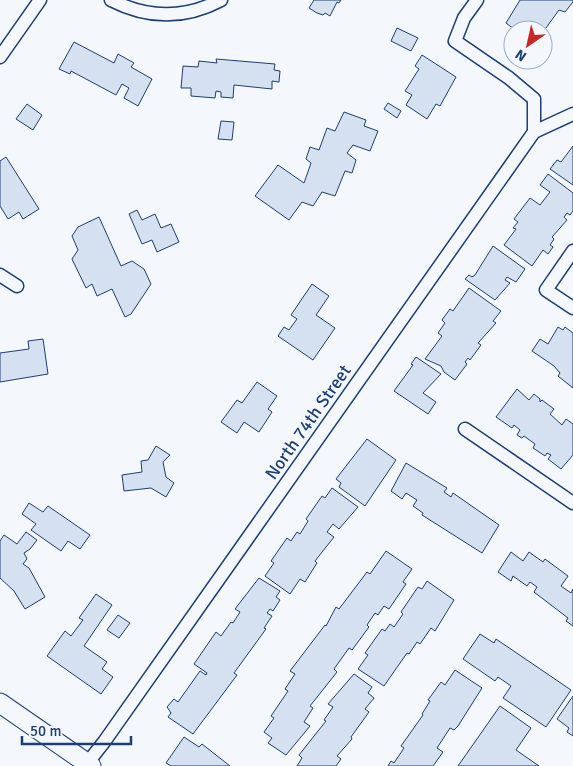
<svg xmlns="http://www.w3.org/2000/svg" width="573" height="766" viewBox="0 0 573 766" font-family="Signika,sans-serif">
<rect width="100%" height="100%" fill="#f4f7fb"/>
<g fill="#d5e0f0" stroke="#1d3f73">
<path d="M314,0H341L339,3L337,2L330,16L325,13L323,15L317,13L309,8Z"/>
<path d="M520,0H573V2L565,12L559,10L543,32V30H515L506,23Z"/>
<path d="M397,28L418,38L411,51L391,41Z"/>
<path d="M74,42L114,63L118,54L134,63L131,67L152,79L138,106L124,98L129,88L122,84L116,95L71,71L70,74L59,69Z"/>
<path d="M422,55L456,77L440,106L436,104L427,119L406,105L412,95L405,91L419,69L415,66Z"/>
<path d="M216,59L275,64L274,70L280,71L279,82L272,81V89L234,85L233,98L221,97V92L216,91L215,98L191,96V88H181L183,66L198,67L199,61L217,63Z"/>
<path d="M388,103L401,111L397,118L384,109Z"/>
<path d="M27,104L42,115L33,130L16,119Z"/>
<path d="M344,112L366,120L364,126L378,131L370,151L353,145L347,153L356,160L352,173L345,171L335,196L322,192L313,206L302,202L289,220L255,196L278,165L304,183L311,163L306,159L310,147L319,150L327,128L335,131Z"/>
<path d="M221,121L234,122L232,140L218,139Z"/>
<path d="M573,146V185L550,169L557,160L561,162Z"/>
<path d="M6,157L39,209L23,219L19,212L8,219L0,206V161Z"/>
<path d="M548,174L573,193V211L570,215L567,213L564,217L567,220L552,237L554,239L550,245L553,247L548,254L543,250L532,266L504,245L516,229L513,228L518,222L514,219L530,198L540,205L550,192L540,185Z"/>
<path d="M137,210L142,220L155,214L161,228L171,224L179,242L157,252L152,240L142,244L129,214Z"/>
<path d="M99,217L121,266L132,261L144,269L151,284L131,314L125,317L112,289L97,296L92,284L86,288L72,259L78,250L72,236L78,227Z"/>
<path d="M493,246L525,269L516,282L507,277L505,280L510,283L495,300L465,279L469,275L472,277L475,275Z"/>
<path d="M312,284L329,296L316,315L335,328L313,360L278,336L284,327L289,330L297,319L291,315Z"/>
<path d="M469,288L501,311L493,321L496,323L478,343L481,345L470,360L468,358L465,362L467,364L455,380L444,372L441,366L425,359L442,336L438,333L445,323L442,320L450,309L453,311Z"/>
<path d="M558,327L563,330L565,327L573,333V388L558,376L560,373L554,366L532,351L540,339L548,344Z"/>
<path d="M43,339L48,374L0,382V353L29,349L28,341Z"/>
<path d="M416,357L441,374L423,393L436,402L428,414L394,391L413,365L411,364Z"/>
<path d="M257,382L277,396L268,409L272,412L259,432L244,422L237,433L221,422L237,400L242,403Z"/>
<path d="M517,389L529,400L534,394L540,399V402L542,400L554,409L550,414L562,425L566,419L573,424V455L561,469L548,459L551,455L547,453L545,456L533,448L535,444L524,436L522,438L517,435L520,430L514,425L512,428L496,417Z"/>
<path d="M367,439L396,460L365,506L339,487L341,483L336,479Z"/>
<path d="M156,446L170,455L163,462L166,477L174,483L166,497L151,488L124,491L122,475L142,472L141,461L148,460Z"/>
<path d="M406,463L447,488L444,492L451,497L453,493L499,525L482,553L422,515L423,513L413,506L417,500L406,493L402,499L391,491Z"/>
<path d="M332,488L358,507L339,529L333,524L327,532L334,537L315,561L317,563L305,582L300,579L290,594L265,576L274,563L271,561L287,538L291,541L297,532L300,534L308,521L306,519L322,496L325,498Z"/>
<path d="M29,503L43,512L48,506L90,535L80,549L68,541L61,551L31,530L36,524L22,514Z"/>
<path d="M26,532L37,540L30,549L24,553L27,559L23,564L29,568L45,597L25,609L14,591L0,578V541L4,535L17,544Z"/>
<path d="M386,551L412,569L403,582L406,584L389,609L384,606L378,615L375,613L367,625L369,627L352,650L349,648L334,669L337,672L310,706L313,708L304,722L310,726L286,755L268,743L272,738L264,732L274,718L271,716L288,691L285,689L295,674L290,671L325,625L326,626L336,607L339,609L367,572L370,574Z"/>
<path d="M511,552L523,561L529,552L543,562L545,559L568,576L561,586L571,593L573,589V626L566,621L568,618L534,592L537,587L530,582L527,586L513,576L511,581L498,572Z"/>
<path d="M259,578L280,591L276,597L280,600L273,611L270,609L267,613L272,616L264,628L266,629L234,673L237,675L193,734L168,717L171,713L167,707L174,699L178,702L200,671L206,675L207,673L194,664L216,632L221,636L231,622L233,623L240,612L235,609Z"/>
<path d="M427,581L454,600L435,631L431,628L420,644L417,642L409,654L407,653L384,686L358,669L368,655L365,653L382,629L385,631L390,624L394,627L403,614L401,612L418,587L422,589Z"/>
<path d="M96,594L112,605L84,646L107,662L102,669L113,677L101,694L47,656L65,631L71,636L83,620L79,618Z"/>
<path d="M118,615L130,623L119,638L107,630Z"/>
<path d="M480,634L494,643L496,639L571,690L546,727L503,698L511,686L498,677L495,681L463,659Z"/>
<path d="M455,670L482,688L458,726L454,730L450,728L437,748L443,752L433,766H388L391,761L394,763L404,748L401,746L423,715L422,714L430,701L428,700L441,682L445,685Z"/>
<path d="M354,674L372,687L368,693L374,698L365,709L369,712L351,737L352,739L337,756L341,759L336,766H297L302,758L299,755L326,721L324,720L333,707L328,704Z"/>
<path d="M573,696V736L567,732L569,728L557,719Z"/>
<path d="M500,706L531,728L516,750L539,766H458Z"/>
<path d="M184,737L199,747L202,744L230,766H171L166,763Z"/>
</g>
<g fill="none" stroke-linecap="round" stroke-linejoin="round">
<defs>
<g id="street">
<path d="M111,0C148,19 185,19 221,0"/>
<path d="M477,0L464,18L455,41L509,78L534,99V132"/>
<path d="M0,57L40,0"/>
<path d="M573,251L546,290L573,308"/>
<path d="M0,275L17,286"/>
<path d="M465,429L573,503"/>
<path d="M85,766L104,742L534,132L573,114"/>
</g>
<path id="secondary" d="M0,703L91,766"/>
</defs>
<use href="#street" stroke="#1d3f73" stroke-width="15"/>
<use href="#secondary" stroke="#1d3f73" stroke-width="21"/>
<use href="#street" stroke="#f4f7fb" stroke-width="12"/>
<use href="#secondary" stroke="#f4f7fb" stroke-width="19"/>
</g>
<g text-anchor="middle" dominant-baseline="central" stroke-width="4" stroke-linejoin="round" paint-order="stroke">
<g font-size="18" fill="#1d3f73" stroke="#f4f7fb">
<text transform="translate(308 422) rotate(-55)">North 74th Street</text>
</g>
</g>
<g transform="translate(528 45) rotate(214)"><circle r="24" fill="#f4f7fb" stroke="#9eadc5"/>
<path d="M0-4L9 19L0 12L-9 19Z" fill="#c62828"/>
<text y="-8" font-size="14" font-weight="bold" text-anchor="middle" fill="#1d3f73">N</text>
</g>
<path d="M22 736v8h109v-8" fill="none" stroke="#1d3f73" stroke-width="2.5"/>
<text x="30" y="736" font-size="15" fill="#1d3f73" stroke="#f4f7fb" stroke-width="4" paint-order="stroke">50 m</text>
</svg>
